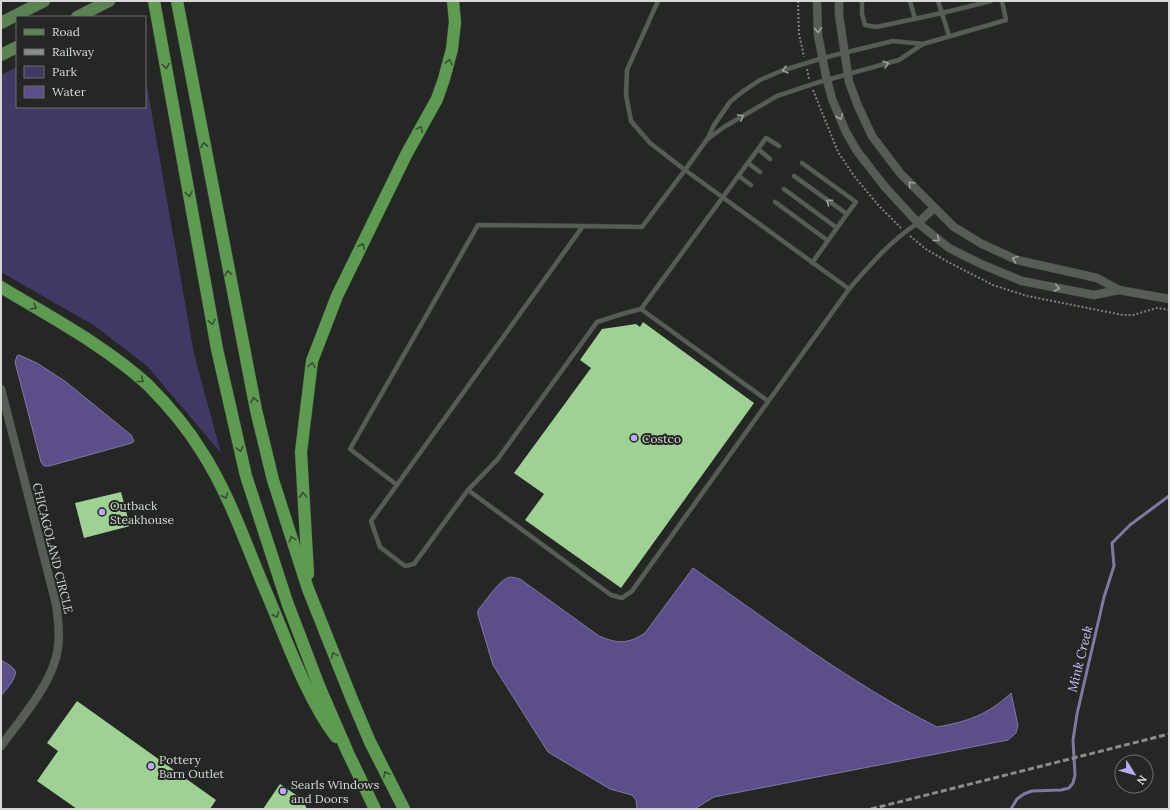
<svg xmlns="http://www.w3.org/2000/svg" width="1170" height="810" viewBox="0 0 1170 810" font-family="Lora,serif">
<rect width="100%" height="100%" fill="#242723"/>
<path fill="#423865" d="M17,67V107H145V75L194,354L221,453L147,366L95,326L1,272V75Z"/>
<g fill="#5c4e8b" stroke="#8178a2">
<path d="M19,355L37,363L66,382L131,435L134,441L132,443L49,466H44L41,462L15,362L17,356Z"/>
<path d="M693,568C773,624 850,683 937,727C967,722 989,714 1011,693L1018,725L1016,733L1008,740L714,797L696,808L691,809H637L636,800L632,795L610,789L548,752L493,665L478,615V610C485,602 498,582 507,578C511,576 516,578 520,579L599,636C618,644 628,644 645,633Z"/>
<path d="M1,660C5,663 11,665 14,669C20,675 5,691 1,696Z"/>
</g>
<g fill="none" stroke-linecap="round" stroke-linejoin="round">
<path stroke="#8178a2" stroke-width="3" d="M1011,809L1017,799L1024,794L1032,791L1061,790L1069,788L1073,783L1075,775L1073,740L1077,714L1104,597L1114,566L1112,543L1130,525L1169,496"/>
</g>
<g fill="#9fd195">
<path d="M643,322L754,403L621,588L525,520L544,494L514,473L591,368L580,360L602,329L636,324L640,327Z"/>
<path d="M121,492L130,526L84,538L75,503Z"/>
<path d="M77,701L216,800L210,809H77L37,781L58,751L47,743Z"/>
<path d="M280,784L302,799L307,809H263Z"/>
</g>
<g fill="none" stroke-linecap="round" stroke-linejoin="round">
<defs>
<g id="lane">
<path d="M658,1L627,70L626,95L631,121L650,143L685,170L642,227L583,226L371,521L380,547L405,566L414,564L468,490L611,595L622,598L632,591L849,289"/>
<path d="M862,1V14L865,25L876,27L942,13L938,1"/>
<path d="M910,1L915,19"/>
<path d="M949,36L942,13L991,1"/>
<path d="M709,138L724,127L777,96L816,83L899,60L923,44L1006,20L1002,1"/>
<path d="M758,149L766,138L779,146"/>
<path d="M748,163L760,172"/>
<path d="M802,163L856,202L847,214"/>
<path d="M739,176L751,185"/>
<path d="M794,176L847,214L812,263"/>
<path d="M784,189L837,228"/>
<path d="M775,202L827,240"/>
<path d="M918,223C890,241 870,265 849,289L685,170L708,138L714,125L730,102L742,92L760,80L781,71L823,58L893,41L923,44"/>
<path d="M768,401L641,309L758,149L770,159"/>
<path d="M397,485L350,449L478,225L583,226"/>
<path d="M468,490L497,460L597,322L622,314L641,309"/>
</g>
<g id="street">
<path d="M817,1L818,35L826,76L832,99L846,132L857,151L885,187L918,223L949,248L981,264L1022,281L1094,295L1119,290"/>
<path d="M839,1V15L849,82L858,106L872,136L900,173L954,227L982,244L1017,260L1097,278L1119,290L1169,299"/>
<path d="M918,223L934,208"/>
<path d="M1,389L56,604C59,624 61,645 54,664C45,691 18,723 1,746"/>
</g>
<g id="primary">
<path d="M77,17L109,1"/>
<path d="M1,23L44,1"/>
<path d="M1,55L17,47"/>
</g>
<g id="highway">
<path d="M154,1L217,349L246,476L287,602L319,686L348,753L375,809"/>
<path d="M177,1L256,410L273,480L308,589L351,697L370,742L404,809"/>
<path d="M1,287C50,317 104,345 147,384C166,403 188,429 202,452C229,494 245,542 264,587C285,635 305,696 336,737"/>
<path d="M308,574L301,452L312,361L337,296L407,153L437,99L444,79L452,49L455,22L453,1"/>
</g>
</defs>
<use href="#lane" stroke="#414441" stroke-width="5"/>
<use href="#street" stroke="#414441" stroke-width="9"/>
<use href="#primary" stroke="#414441" stroke-width="13"/>
<use href="#highway" stroke="#414441" stroke-width="13"/>
<g stroke="#7d807c" stroke-width="2" stroke-dasharray="2 2" stroke-linecap="butt">
<path d="M798,1L799,34L804,57"/>
<path d="M807,69L809,79"/>
<path d="M813,90L838,152L854,176L879,206L901,228"/>
<path d="M910,236L927,250L948,262L993,285L1027,296L1123,315H1133L1157,308L1169,310"/>
</g>
<use href="#lane" stroke="#585c57" stroke-width="4"/>
<use href="#street" stroke="#585c57" stroke-width="8"/>
<use href="#primary" stroke="#5b8253" stroke-width="12"/>
<use href="#highway" stroke="#5d9b51" stroke-width="12"/>
<path stroke="#8a8d89" stroke-width="3" stroke-dasharray="6 3" stroke-linecap="butt" d="M871,809L1169,734"/>
</g>
<defs><path id="oneway-chevron" d="M-2-3.5L2.5 0L-2 3.5" fill="none" stroke-width="1.6" stroke-linecap="round" stroke-linejoin="round"/></defs>
<g stroke="#9da19d">
<use href="#oneway-chevron" transform="translate(818 30) rotate(87)"/>
<use href="#oneway-chevron" transform="translate(886 64) rotate(-16)"/>
<use href="#oneway-chevron" transform="translate(785 70) rotate(164)"/>
<use href="#oneway-chevron" transform="translate(741 117) rotate(-30)"/>
<use href="#oneway-chevron" transform="translate(840 117) rotate(68)"/>
<use href="#oneway-chevron" transform="translate(911 184) rotate(-134)"/>
<use href="#oneway-chevron" transform="translate(829 202) rotate(-144)"/>
<use href="#oneway-chevron" transform="translate(937 239) rotate(38)"/>
<use href="#oneway-chevron" transform="translate(1015 259) rotate(-159)"/>
<use href="#oneway-chevron" transform="translate(1057 288) rotate(12)"/>
</g>
<g stroke="#385033">
<use href="#oneway-chevron" transform="translate(449 62) rotate(-76)"/>
<use href="#oneway-chevron" transform="translate(166 66) rotate(80)"/>
<use href="#oneway-chevron" transform="translate(420 129) rotate(-62)"/>
<use href="#oneway-chevron" transform="translate(204 145) rotate(-101)"/>
<use href="#oneway-chevron" transform="translate(189 194) rotate(80)"/>
<use href="#oneway-chevron" transform="translate(362 246) rotate(-64)"/>
<use href="#oneway-chevron" transform="translate(228 273) rotate(-101)"/>
<use href="#oneway-chevron" transform="translate(34 307) rotate(31)"/>
<use href="#oneway-chevron" transform="translate(212 322) rotate(80)"/>
<use href="#oneway-chevron" transform="translate(312 365) rotate(-80)"/>
<use href="#oneway-chevron" transform="translate(141 380) rotate(39)"/>
<use href="#oneway-chevron" transform="translate(254 400) rotate(-101)"/>
<use href="#oneway-chevron" transform="translate(240 449) rotate(77)"/>
<use href="#oneway-chevron" transform="translate(303 495) rotate(-93)"/>
<use href="#oneway-chevron" transform="translate(225 496) rotate(67)"/>
<use href="#oneway-chevron" transform="translate(292 539) rotate(-108)"/>
<use href="#oneway-chevron" transform="translate(276 615) rotate(67)"/>
<use href="#oneway-chevron" transform="translate(334 655) rotate(-111)"/>
<use href="#oneway-chevron" transform="translate(386 774) rotate(-117)"/>
</g>
<g fill="#baaaf7" stroke="#242723" stroke-width="1.5">
<circle cx="634" cy="438" r="4"/>
<circle cx="102" cy="512" r="4"/>
<circle cx="151" cy="766" r="4"/>
<circle cx="283" cy="791" r="4"/>
</g>
<g text-anchor="middle" dominant-baseline="central" stroke-width="4" stroke-linejoin="round" paint-order="stroke">
<g font-size="12" fill="#d6d9d6" stroke="#242723" text-anchor="start">
<text x="642" y="438">Costco</text>
<text x="110" y="505">Outback<tspan x="110" dy="14">Steakhouse</tspan></text>
<text x="159" y="759">Pottery<tspan x="159" dy="14">Barn Outlet</tspan></text>
<text x="291" y="784">Searls Windows<tspan x="291" dy="14">and Doors</tspan></text>
</g>
<g font-size="12" fill="#d6d9d6" stroke="#242723">
<text transform="translate(53 548) rotate(76)">CHICAGOLAND CIRCLE</text>
</g>
<g font-size="13" font-style="italic" fill="#cac0f7" stroke="#242723">
<text transform="translate(1080 659) rotate(-76)">Mink Creek</text>
</g>
</g>
<rect width="1170" height="810" fill="none" stroke="#d6d9d6" stroke-width="4"/>
<rect x="16" y="16" width="130" height="92" fill="#242723" stroke="#6b6e6b"/>
<rect x="24" y="29" width="20" height="6" fill="#5b8253" stroke="#6b6e6b"/>
<text x="52" y="36" font-size="12" fill="#d6d9d6">Road</text>
<rect x="24" y="49" width="20" height="6" fill="#8a8d89" stroke="#6b6e6b"/>
<text x="52" y="56" font-size="12" fill="#d6d9d6">Railway</text>
<rect x="24" y="66" width="20" height="12" fill="#423865" stroke="#6b6e6b"/>
<text x="52" y="76" font-size="12" fill="#d6d9d6">Park</text>
<rect x="24" y="86" width="20" height="12" fill="#5c4e8b" stroke="#6b6e6b"/>
<text x="52" y="96" font-size="12" fill="#d6d9d6">Water</text>
<g transform="translate(1134 774) rotate(127)"><circle r="19" fill="#242723" stroke="#6b6e6b"/>
<path d="M0-3L7 15L0 10L-7 15Z" fill="#baaaf7"/>
<text y="-6" font-size="11" font-weight="bold" text-anchor="middle" fill="#d6d9d6">N</text>
</g>
</svg>
